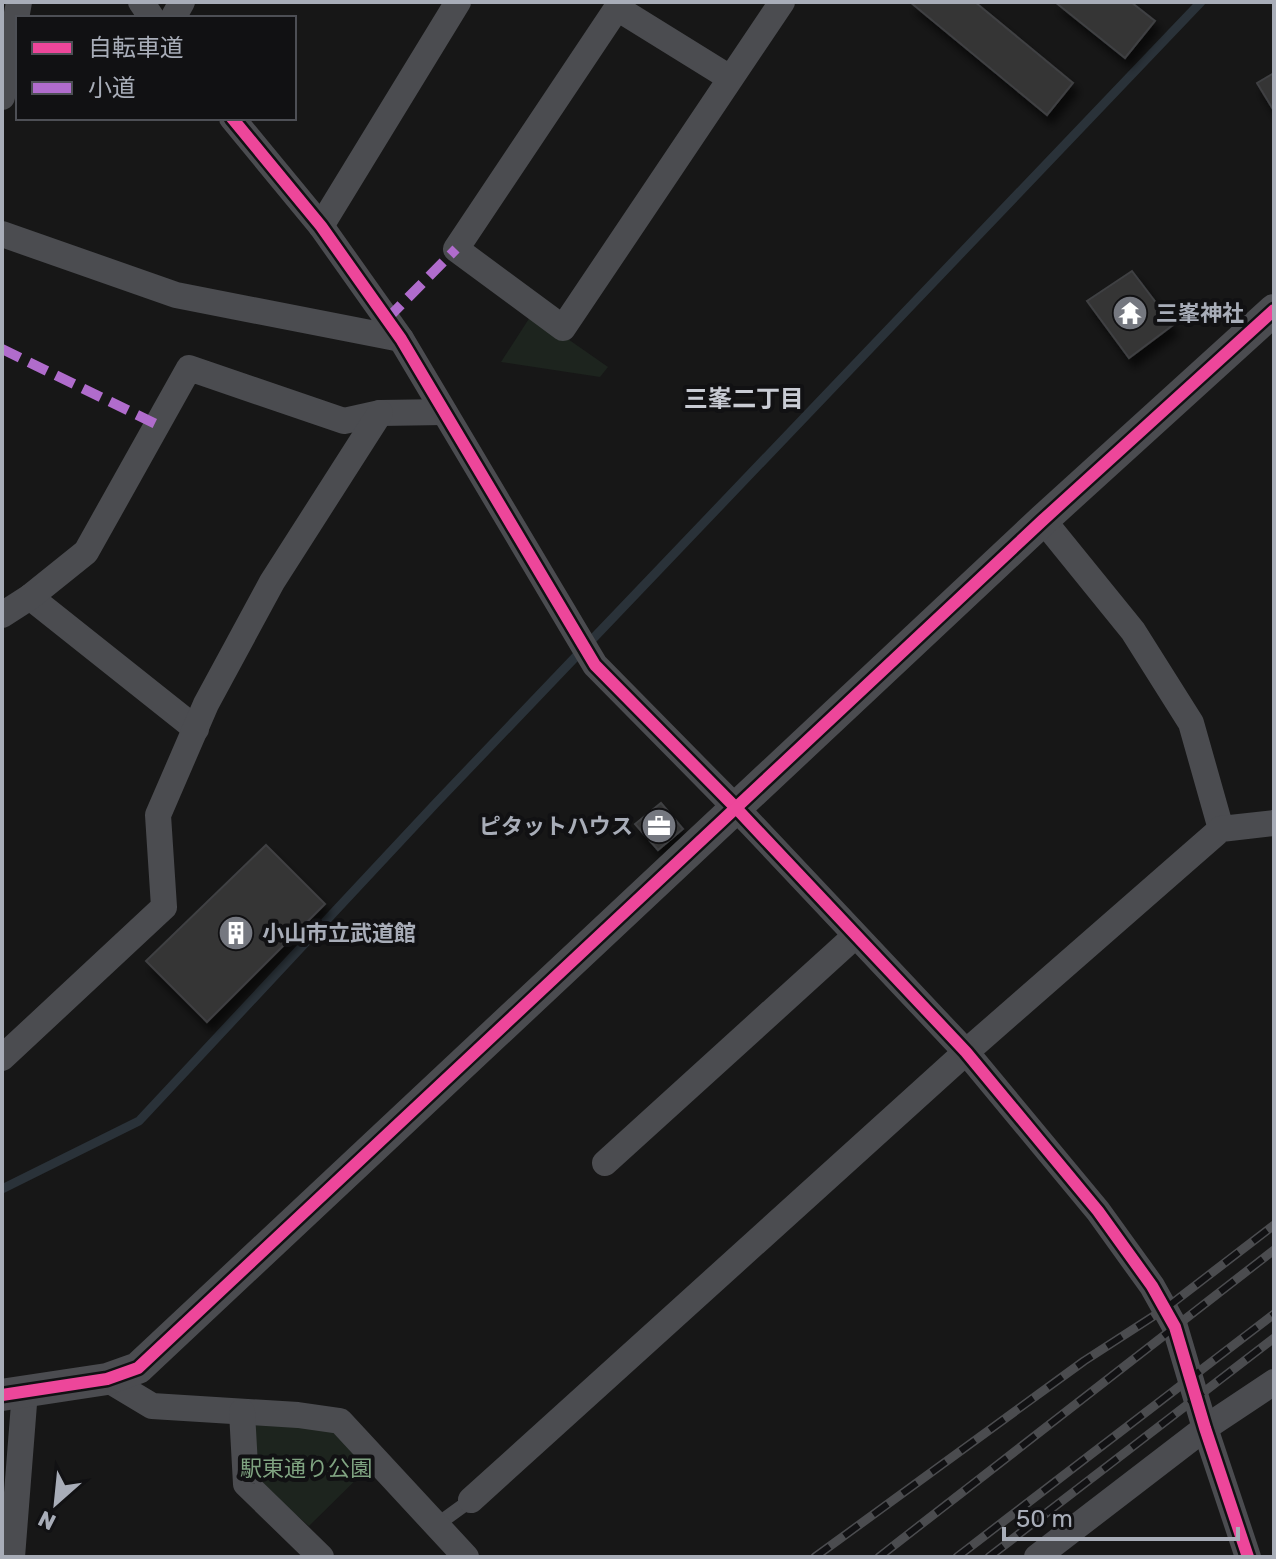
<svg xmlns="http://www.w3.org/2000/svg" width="1276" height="1559" viewBox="0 0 1276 1559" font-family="Rubik,'Noto Sans JP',sans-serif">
<defs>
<filter id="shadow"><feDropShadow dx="5" dy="9" stdDeviation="4" flood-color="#0009"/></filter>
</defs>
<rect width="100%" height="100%" fill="#171717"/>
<g fill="#1d241e">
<path d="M532,314L608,367L600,377L501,362Z"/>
<path d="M256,1422L332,1427L371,1465L309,1526L253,1478Z"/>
</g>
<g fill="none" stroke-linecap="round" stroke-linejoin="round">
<path stroke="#2a3239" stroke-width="9" d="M2,1189L139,1121L436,803L1201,2"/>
</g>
<g fill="#353536" stroke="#3f4043" stroke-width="2" filter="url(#shadow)">
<path d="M910,2H975L1073,83L1047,115Z"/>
<path d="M1055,2H1131L1155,21L1125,58Z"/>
<path d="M1274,73V111L1257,83Z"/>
<path d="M1132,271L1173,325L1129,358L1087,301Z"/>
<path d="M661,803L683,829L658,850L635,824Z"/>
<path d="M266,845L325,904L207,1022L146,961Z"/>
</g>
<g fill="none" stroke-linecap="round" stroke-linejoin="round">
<path stroke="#4b4c50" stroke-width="14" d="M438,1524L471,1500"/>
<g stroke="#4b4c50" stroke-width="26">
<path d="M141,2L152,18"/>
<path d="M173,18L182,2"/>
<path d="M730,78L617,8L456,249L563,328L782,2"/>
<path d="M2,97L19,2"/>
<path d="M232,118L321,226L401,339L595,665L737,809L966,1052L1098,1211L1152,1286L1175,1327L1205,1428L1248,1557"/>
<path d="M321,226L458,2"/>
<path d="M2,234L176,295L401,339"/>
<path d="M1043,520L1133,631L1191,723L1221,829"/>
<path d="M30,597L196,729"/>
<path d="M2,615L30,597L86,552L189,368L344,421L380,413L444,412"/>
<path d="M2,1058L164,907L158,815L206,704L272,582L380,413"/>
<path d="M605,1163L855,936"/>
<path d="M107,1379L152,1406L298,1415L340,1421L466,1557"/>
<path d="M242,1412L246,1484L321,1557"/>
<path d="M471,1500L966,1052L1221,829L1274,823"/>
<path d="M12,1557L25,1391"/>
<path d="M1037,1557L1205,1428L1274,1382"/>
</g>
<path stroke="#4b4c50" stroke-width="32" d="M2,1395L107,1379L138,1368L1043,520L1274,310"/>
<defs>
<g id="rail">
<path d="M815,1557L1084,1361L1166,1308L1274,1225"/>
<path d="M879,1557L1274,1250"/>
<path d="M957,1557L1274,1314"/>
<path d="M989,1557L1274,1338"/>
</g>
</defs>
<use href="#rail" stroke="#4b4c4f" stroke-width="9"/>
<use href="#rail" stroke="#111113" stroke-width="6" stroke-dasharray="18" stroke-linecap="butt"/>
<g stroke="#b06ccc" stroke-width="10" stroke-dasharray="20 10" stroke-linecap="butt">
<path d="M387,319L456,249"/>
<path d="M2,349L158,425"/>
</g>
<defs>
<g id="cycleway">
<path d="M232,118L321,226L401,339L595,665L737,809L966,1052L1098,1211L1152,1286L1175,1327L1205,1428L1248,1557"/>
<path d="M2,1395L107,1379L138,1368L1043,520L1274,310"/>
</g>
</defs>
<use href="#cycleway" stroke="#111113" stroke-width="17"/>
<use href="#cycleway" stroke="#ed469a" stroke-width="12"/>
</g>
<defs>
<symbol id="temple-disc" viewBox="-11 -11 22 22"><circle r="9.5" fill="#757880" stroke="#111113"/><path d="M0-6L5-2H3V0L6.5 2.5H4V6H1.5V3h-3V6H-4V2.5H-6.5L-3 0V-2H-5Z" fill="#fff"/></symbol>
<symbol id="office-disc" viewBox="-11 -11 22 22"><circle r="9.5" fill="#757880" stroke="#111113"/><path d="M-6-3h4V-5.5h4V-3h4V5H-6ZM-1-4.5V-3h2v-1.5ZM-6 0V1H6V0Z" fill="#fff"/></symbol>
<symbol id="building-disc" viewBox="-11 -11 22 22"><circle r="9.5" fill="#757880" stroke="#111113"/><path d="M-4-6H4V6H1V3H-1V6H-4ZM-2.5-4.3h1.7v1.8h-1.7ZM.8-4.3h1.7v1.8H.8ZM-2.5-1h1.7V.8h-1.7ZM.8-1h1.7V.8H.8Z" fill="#fff"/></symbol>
</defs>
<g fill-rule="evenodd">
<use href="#temple-disc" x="1110" y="293" width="40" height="40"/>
<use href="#office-disc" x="639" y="806" width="40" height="40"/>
<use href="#building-disc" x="216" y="913" width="40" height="40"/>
</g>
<g text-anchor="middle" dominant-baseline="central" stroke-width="8" stroke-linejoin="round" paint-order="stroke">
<g font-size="22" font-weight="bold" fill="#a8adb8" stroke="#111113" text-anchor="start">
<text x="1156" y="313">三峯神社</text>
<text x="633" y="826" text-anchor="end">ピタットハウス</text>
<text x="262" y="933">小山市立武道館</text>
</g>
<g font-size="22" fill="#7fa381" stroke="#111113">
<text x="306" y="1468">駅東通り公園</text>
</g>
<g font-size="24" font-weight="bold" fill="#c9ccd4" stroke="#111113">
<text x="744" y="399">三峯二丁目</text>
</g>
</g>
<rect width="1276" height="1559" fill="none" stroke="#a8adb8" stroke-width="8"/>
<rect x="16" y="16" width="280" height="104" fill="#111113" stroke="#4d4f55" stroke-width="2"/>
<rect x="32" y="42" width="40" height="12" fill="#ed469a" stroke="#4d4f55" stroke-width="2"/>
<text x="88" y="56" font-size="24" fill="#a8adb8">自転車道</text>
<rect x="32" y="82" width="40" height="12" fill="#b06ccc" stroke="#4d4f55" stroke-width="2"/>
<text x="88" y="96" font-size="24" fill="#a8adb8">小道</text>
<g transform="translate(56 1503) rotate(207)" stroke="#111113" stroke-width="6" paint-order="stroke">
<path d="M0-6L14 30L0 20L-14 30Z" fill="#a8adb8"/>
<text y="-12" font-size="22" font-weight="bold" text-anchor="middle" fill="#a8adb8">N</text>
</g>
<path d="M1004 1527v12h234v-12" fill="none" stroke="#a8adb8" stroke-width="4"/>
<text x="1016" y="1527" font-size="24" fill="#a8adb8" stroke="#111113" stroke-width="6" paint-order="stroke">50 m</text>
</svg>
